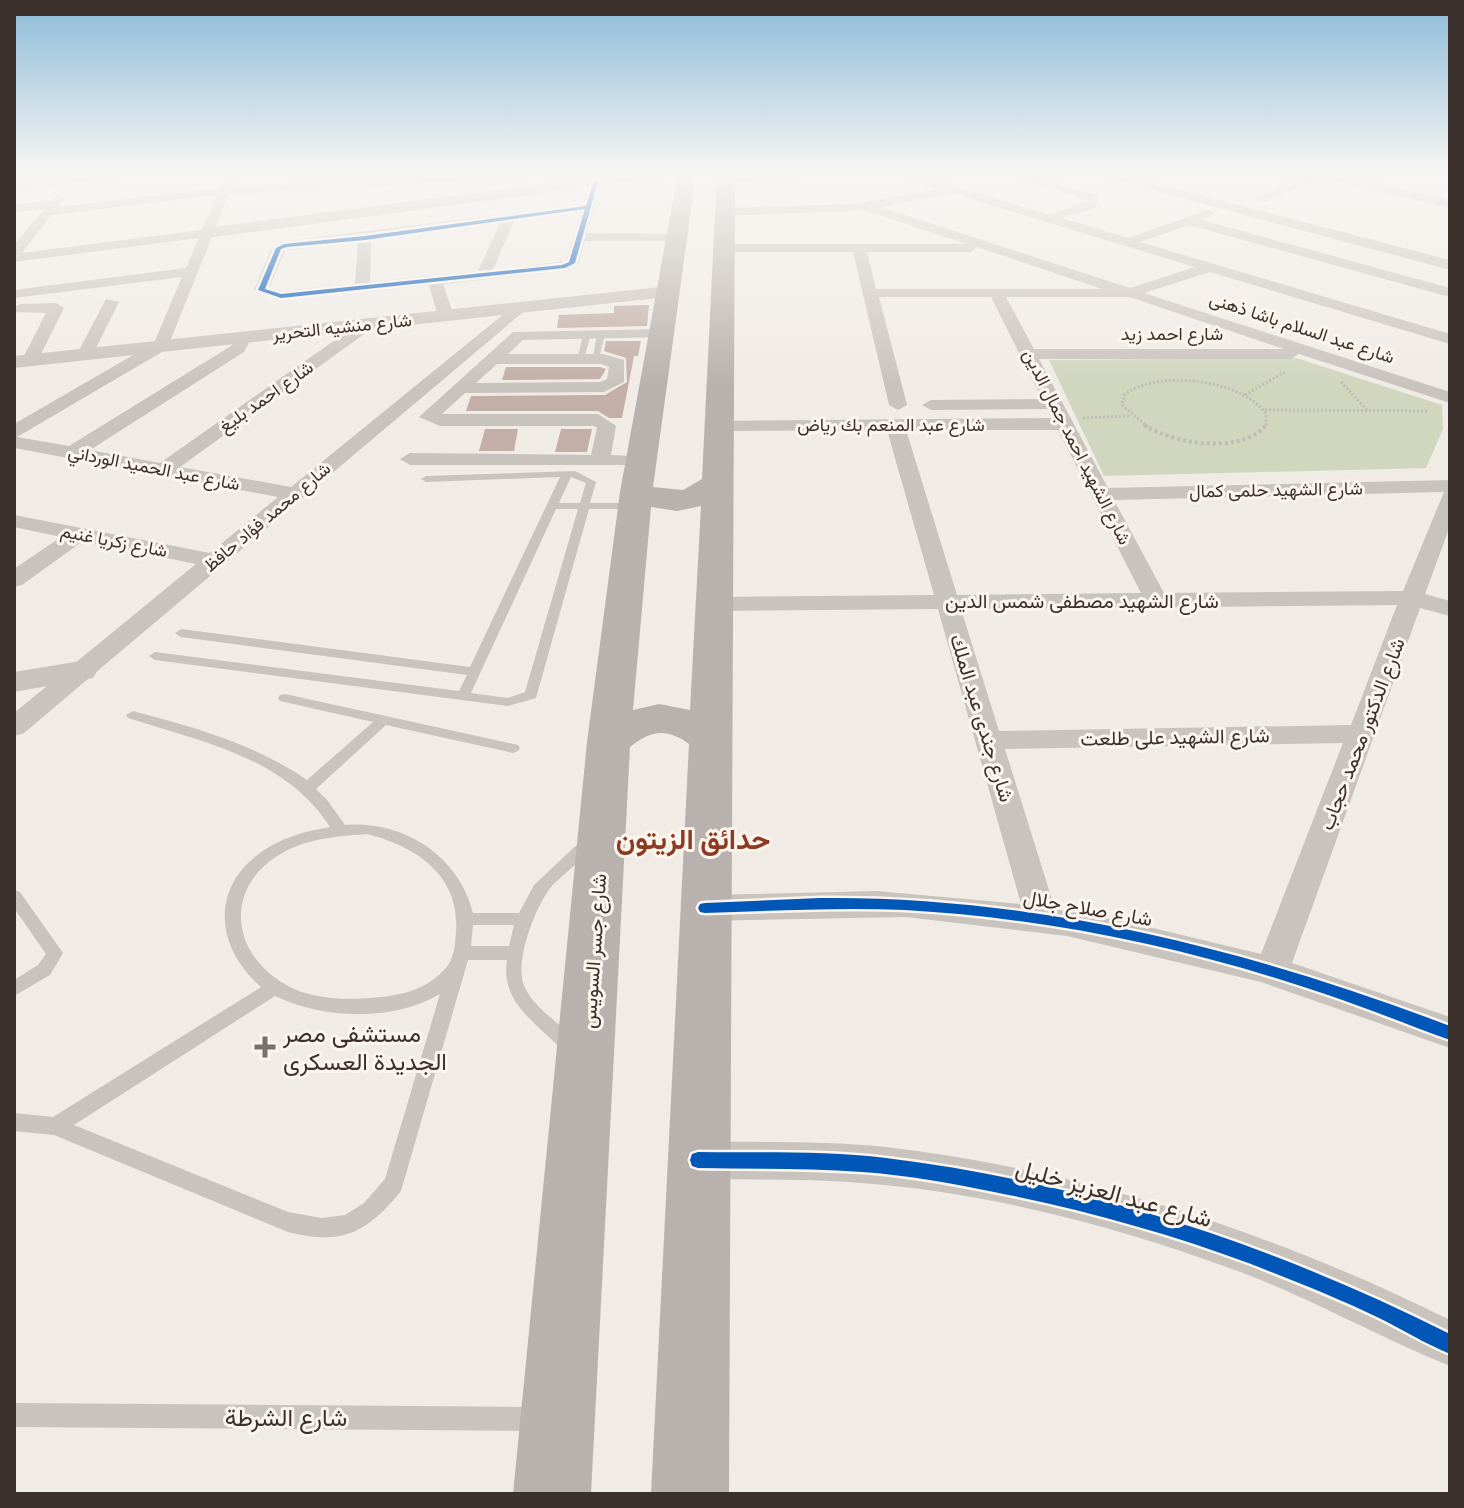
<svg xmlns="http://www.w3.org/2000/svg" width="1464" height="1508" viewBox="0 0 1464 1508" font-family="Figtree,Vazirmatn,sans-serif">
<rect width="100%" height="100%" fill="#f0ebe5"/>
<path fill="#d1d6bf" d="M1296,358L1442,405L1443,429L1426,468L1104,476L1049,360Z"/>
<g fill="#c3afa7">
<path d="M649,305L647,326L557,328L559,315L614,313V306Z"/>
<path d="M606,341H641L638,356H634L622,418H609L598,411H466L471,396L605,395L627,382L626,358L604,351Z"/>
<path d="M506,367H600L606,369L600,379L502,380Z"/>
<path d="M485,429H518L514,451H479Z"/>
<path d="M561,429H592L587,452H555Z"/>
</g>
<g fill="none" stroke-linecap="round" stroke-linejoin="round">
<g stroke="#c2bbb6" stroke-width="3" stroke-dasharray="2 2" stroke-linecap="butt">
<path d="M1341,382L1367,410"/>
<path d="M1245,395L1285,372"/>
<path d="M1265,410L1429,411"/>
<path d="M1083,418L1129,416"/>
<path d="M1148,427L1122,405L1124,395C1156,369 1243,379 1266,414V427"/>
</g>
<path stroke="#c2bbb6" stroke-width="4" stroke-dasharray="3 3" stroke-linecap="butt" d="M1144,425C1174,444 1241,455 1266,425"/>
<g fill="#c9c3be" fill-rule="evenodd">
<path d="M587,332L591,334L584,359L577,361L583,334Z"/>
<path d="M601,332L605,334L599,359L592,361L597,334Z"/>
<path d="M575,471L596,482L590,503H634L639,506L634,509H589L536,698L508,706L155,660L149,656L155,652L459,691L467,675L181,637L175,633L181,629L470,667L560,477L426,482L421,479L426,476ZM571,477L586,483L580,503H559ZM556,509H578L525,692L508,698L471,693Z"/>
<path d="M285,694L518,745L520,748L518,751L513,753L386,725L316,789L328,801L345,825C402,820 459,855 473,913H519L534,885L584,838H594L597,842C585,859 566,871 552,886C536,904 514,962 524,985C532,1007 560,1023 575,1039L578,1045L575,1051L569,1053L563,1051C537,1023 500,1003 507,960H468L401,1191C367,1233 341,1246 288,1232L54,1135L14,1131V1113L53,1117L261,987C217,949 209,890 260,853C280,838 305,831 330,827C285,757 202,742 128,718L126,715L133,711C194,727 255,744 307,780L373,722L280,701L278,698L280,695ZM367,834C417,847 460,875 456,932C455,946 454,961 443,971C424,991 398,996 371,998C345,1000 311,999 288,986C229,954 223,885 284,852C310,838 339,836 367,834ZM473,925H514L509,946H471ZM440,994L385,1179L364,1203L345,1215L322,1218L288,1212L74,1125L275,996C323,1019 393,1022 440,994Z"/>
<path d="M14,890L20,892L63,953L50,975L14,996V980L38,965L46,954L14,908Z"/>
<path d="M14,1403L537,1407L545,1411L549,1419L545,1427L537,1431L14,1427Z"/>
</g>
<g fill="#c9c3be" fill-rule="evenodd">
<path d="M105,173H145L14,191V183Z"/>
<path d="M478,173L536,174L530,177L229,194L167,349L17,437L69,446L231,346L238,334H250L252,337L244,352L90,450L160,463L362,321H374V327L180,467L291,487L515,305L528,308L24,733L14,736V713L196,564L83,541L22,585L14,587V569L61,537L14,527V515L210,553L278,497L14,448V424L154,343L182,277L14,298V290L186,268L199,238L14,262V245L44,209L14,212V204L50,201L58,195L64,199L58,207L220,188L230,175L236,178L232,187ZM217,195L202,230L22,253L51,215Z"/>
<path d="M775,173H840L726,183L720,180Z"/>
<path d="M892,173H911L1050,215L1088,201L1007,173H1025L1099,196L1095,208L1062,218L1128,238L1208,210L1214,214L1202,220L1450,288V297L1189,225L1140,242L1450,334V344L1210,272L1144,293L1450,392V403L1299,354L1291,359H1039L1108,488L1450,480V526L1425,594L1450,601V616L1420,608L1292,963L1450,1017V1048L1261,982L1067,936L906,917L705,921L694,917L689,908L694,899L705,895L877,891L1021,904L938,609L713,611L701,604L713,597L934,595L887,430L717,431L710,429V421L1052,418L1048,409L931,410L922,405L931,400L1042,399L991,297H879L907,405L898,410L889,405L853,252H723L716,248L723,244H967L864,210L725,216L719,212L725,208L853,204L938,189ZM951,193L1195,267L1130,288L880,207ZM977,247L1102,289H876L867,252H971ZM1006,297H1129L1284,349H1034ZM906,430H1058L1141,593L957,595ZM1444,492L1403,591L1164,593L1114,500ZM1397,605L1351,725L999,731L961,609ZM1343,743L1261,954L1132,923L1055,909L1005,749Z"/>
<path d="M1309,173H1331L1450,200V208L1321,178L1265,202L1255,199Z"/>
<path d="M596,179L602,182L587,233L678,234L685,238L683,241H585L579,263L568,270L443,284L454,316L446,321L438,316L429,285L281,300L254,290L272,248L281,242L583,204L590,182ZM581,212L566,261L493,270L514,221ZM500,223L478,271L370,282L371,241ZM358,243L355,284L282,291L269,288L285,250Z"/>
<path d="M106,299L119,302L91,358H79L77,354Z"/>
<path d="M20,304L56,303L64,308L38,360L30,365L22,360L46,313L15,312L14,307Z"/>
<path d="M663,329L671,334L669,337L523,340L508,354H603L624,360V382L604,392L465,393L442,414H598L616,426L611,455L649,457L652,461L649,465H410L400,459L410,453L591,455L597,428L594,426H440L419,417L513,332ZM497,364H601L609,367L607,379L601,382L476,383Z"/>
<path d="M698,1141C760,1143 823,1140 886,1147C1082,1170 1273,1232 1450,1320V1366C1383,1339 1319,1303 1251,1276C1128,1229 993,1193 862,1183C807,1178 753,1180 698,1179L684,1173L678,1160L684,1147Z"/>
</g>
<g fill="#c9c3be" fill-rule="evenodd">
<path d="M626,173H670L663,177L207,238L199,233L207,228Z"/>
<path d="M1089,173H1115L1450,260V270Z"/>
<path d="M670,286L677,288V296L14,368V356Z"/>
<path d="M81,661L93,664L97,671L93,678L14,692V672Z"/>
</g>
<path fill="#b8b1ad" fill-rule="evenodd" d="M678,173H696L653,487L683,490L702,479L717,173H735L729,1494H651L689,744C667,728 651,730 630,747L591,1494H513L587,742L620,492ZM701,506L690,710L659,704L633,710L651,507L677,511Z"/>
<defs>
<g id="cycleway">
<path d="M594,181L598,182L575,263L565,268L281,298L258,290L276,248L284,244L365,236L586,206ZM585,209L569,262L562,265L281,294L265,289L281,249L287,247L365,240Z"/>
<path d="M820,898C1037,896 1248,949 1450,1026V1040C1408,1025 1367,1008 1325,994C1190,948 1047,918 905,910C838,907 771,911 705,913L700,912L698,908L700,904L705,903Z"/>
<path d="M698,1152C760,1153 824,1150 886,1158C1083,1182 1273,1245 1450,1334V1354C1426,1344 1403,1330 1379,1318C1338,1298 1294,1281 1251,1264C1168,1233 1081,1209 994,1192C950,1183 906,1175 862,1172C807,1168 753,1169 698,1168L692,1166L690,1160L692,1154Z"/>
</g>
</defs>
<use href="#cycleway" stroke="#fbf5ee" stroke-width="5"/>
<use href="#cycleway" fill="#0057b8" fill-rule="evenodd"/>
</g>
<linearGradient id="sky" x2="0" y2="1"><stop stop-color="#8bbad8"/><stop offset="0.45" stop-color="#f8f6f3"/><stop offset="1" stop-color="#f8f6f3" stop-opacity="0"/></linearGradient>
<rect width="1464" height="385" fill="url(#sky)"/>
<path fill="#7a716c" stroke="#fbf5ee" stroke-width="3" d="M261 1035h8v8h8v8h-8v8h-8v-8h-8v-8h8z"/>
<g text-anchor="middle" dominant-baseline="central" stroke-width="6" stroke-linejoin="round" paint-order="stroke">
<g font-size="18" fill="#3b302b" stroke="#fbf5ee">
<text transform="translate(342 327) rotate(-6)">شارع منشيه التحرير</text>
<text transform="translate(1302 328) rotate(18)">شارع عبد السلام باشا ذهنى</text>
<text x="1172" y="334">شارع احمد زيد</text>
<text transform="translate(266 397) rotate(-35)">شارع احمد بليغ</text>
<text x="891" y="425">شارع عبد المنعم بك رياض</text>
<text transform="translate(1077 447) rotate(63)">شارع الشهيد احمد جمال الدين</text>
<text transform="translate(154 468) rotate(11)">شارع عبد الحميد الورداني</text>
<text transform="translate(1276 490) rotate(-1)">شارع الشهيد حلمى كمال</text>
<text transform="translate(267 517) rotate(-40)">شارع محمد فؤاد حافظ</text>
<text transform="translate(114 541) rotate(11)">شارع زكريا غنيم</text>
</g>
<g font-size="20" fill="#3b302b" stroke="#fbf5ee">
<text x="1082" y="601">شارع الشهيد مصطفى شمس الدين</text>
<text transform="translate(982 718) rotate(73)">شارع جندى عبد الملك</text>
<text transform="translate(1362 734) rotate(-69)">شارع الدكتور محمد حجاب</text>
<text transform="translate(1175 737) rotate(-1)">شارع الشهيد على طلعت</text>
<text transform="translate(1088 908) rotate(10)">شارع صلاح جلال</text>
<text transform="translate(594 951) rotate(-86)">شارع جسر السويس</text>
</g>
<g font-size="24" fill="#3b302b" stroke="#fbf5ee" text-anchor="start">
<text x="283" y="1033">مستشفى مصر<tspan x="283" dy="28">الجديدة العسكرى</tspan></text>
</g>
<g font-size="24" fill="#3b302b" stroke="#fbf5ee">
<text transform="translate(1114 1193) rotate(15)">شارع عبد العزيز خليل</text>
<text x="286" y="1417">شارع الشرطة</text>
</g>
<g font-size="28" font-weight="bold" fill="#8c3b22" stroke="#fbf5ee">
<text x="693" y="839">حدائق الزيتون</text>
</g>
</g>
<rect width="1464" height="1508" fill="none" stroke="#3b302b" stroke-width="32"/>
</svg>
